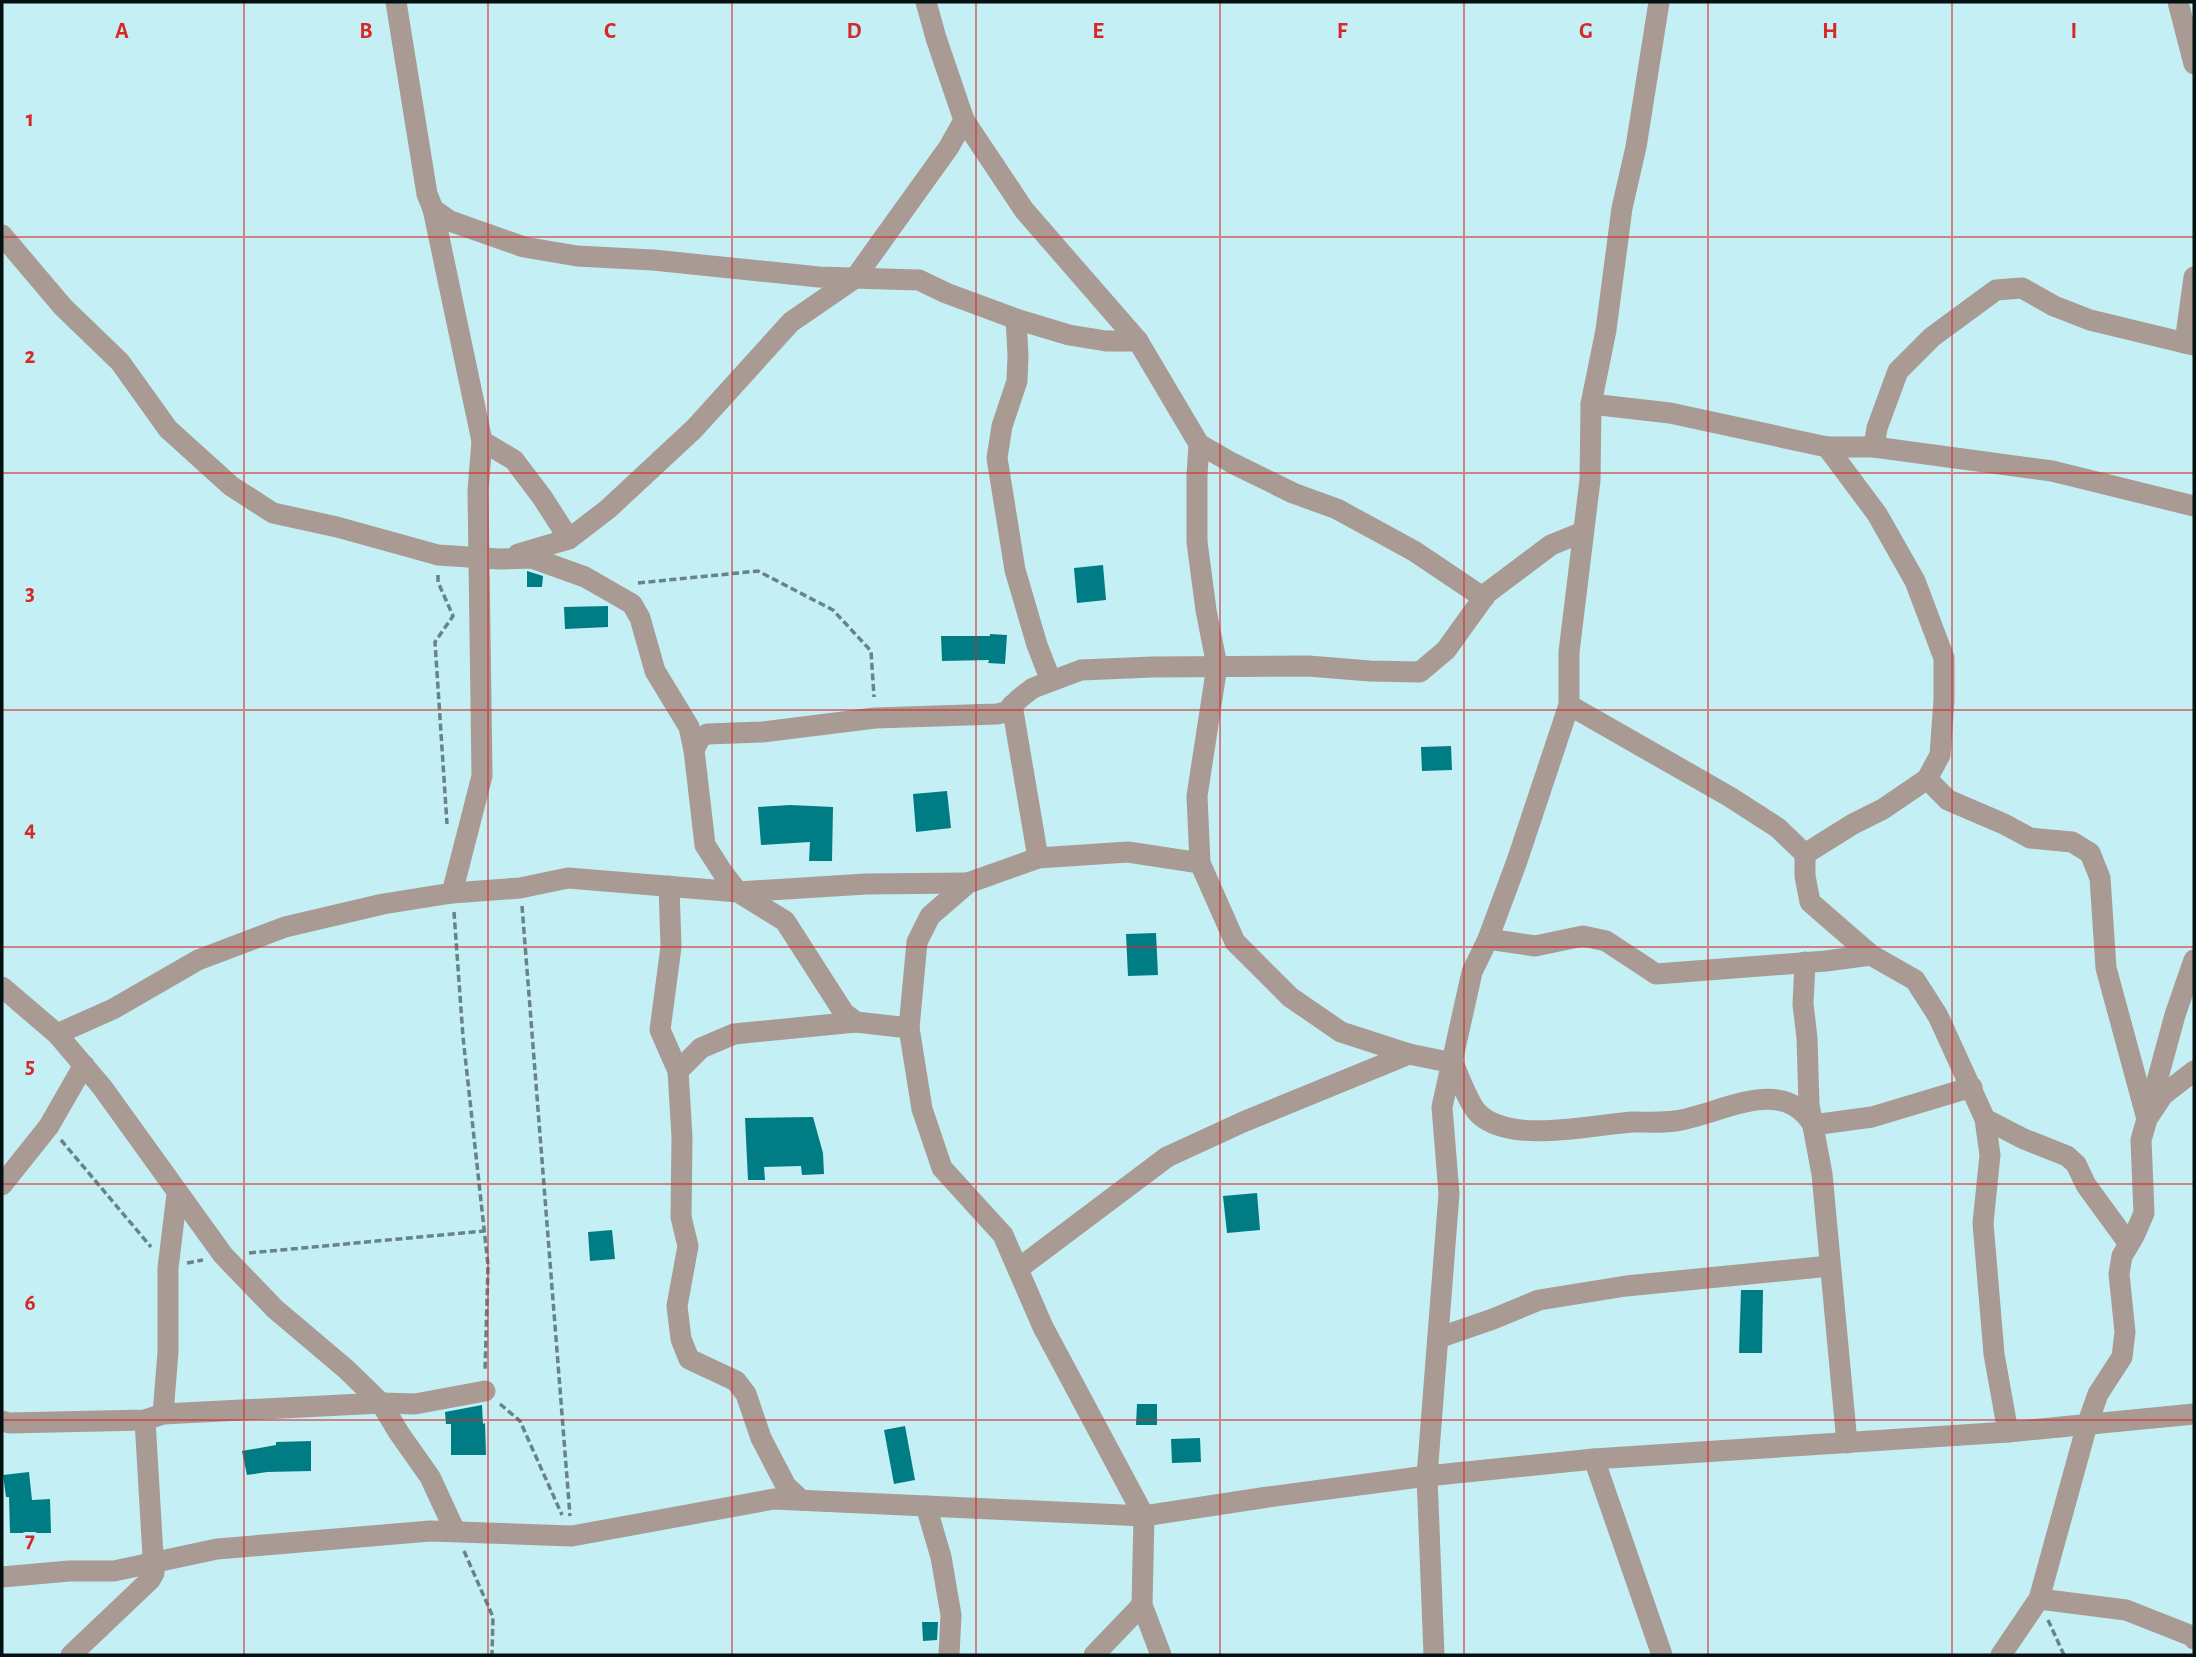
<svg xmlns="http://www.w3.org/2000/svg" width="2196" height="1657" viewBox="0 0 2196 1657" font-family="'Alegreya Sans',sans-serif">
<rect width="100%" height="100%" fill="#c4eff4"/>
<g fill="#007c85">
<path d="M1103,565L1106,600L1077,603L1074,568Z"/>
<path d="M527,571L543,576L542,587H527Z"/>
<path d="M608,606V627L565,629L564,607Z"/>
<path d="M990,634L1007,635L1005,664L988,663L989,660L942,661L941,636H990Z"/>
<path d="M1451,746L1452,770L1422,771L1421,747Z"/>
<path d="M947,791L951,828L916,832L913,794Z"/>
<path d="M790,805L833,807L832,861H809L810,842L761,845L758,807Z"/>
<path d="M1156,933L1158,975L1128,976L1126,934Z"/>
<path d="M813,1117L823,1153L824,1174L802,1175L801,1166L764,1167L765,1180H748L745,1118Z"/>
<path d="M1257,1193L1260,1230L1227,1233L1223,1196Z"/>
<path d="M612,1230L615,1259L590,1261L588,1232Z"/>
<path d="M1741,1290H1763L1762,1353H1739Z"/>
<path d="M1137,1404H1157V1425H1136Z"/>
<path d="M482,1405L483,1424L485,1423L486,1455H451V1424H446L445,1412Z"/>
<path d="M905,1426L915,1480L894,1484L884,1430Z"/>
<path d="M1200,1438L1201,1462L1172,1463L1171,1439Z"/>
<path d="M311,1441V1471L267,1472L247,1475L242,1451L276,1445V1442Z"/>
<path d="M29,1472L32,1500L50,1499L51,1533H10L9,1497H6L3,1475Z"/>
<path d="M922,1622H938L937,1640L923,1641Z"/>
</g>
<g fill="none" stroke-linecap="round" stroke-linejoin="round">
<g stroke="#678487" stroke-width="3.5" stroke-dasharray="7 3.5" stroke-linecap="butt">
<path d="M438,575V582L453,616L435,642L447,824"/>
<path d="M638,583L758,571L833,610L871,651L874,697"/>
<path d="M522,906L570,1516"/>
<path d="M454,912L463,1037L488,1265L485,1372"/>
<path d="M61,1140L151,1247"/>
<path d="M249,1253L484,1231"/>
<path d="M187,1263L203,1260"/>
<path d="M500,1404L520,1421L562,1515"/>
<path d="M464,1551L493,1617L492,1655"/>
<path d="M2048,1620L2064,1655"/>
</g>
<g stroke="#a99a93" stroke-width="21">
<path d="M396,2L427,194L433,209L450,221L524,247L577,256L653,260L819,277L919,280L946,293L1016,319L1069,335L1106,341H1138"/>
<path d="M2178,2L2194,64"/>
<path d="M964,120L1024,210L1138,341L1199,444L1197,475V542L1206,610L1217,666L1197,796L1200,863L1235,942L1290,997L1341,1032L1409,1054"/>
<path d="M433,209L482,441L478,490L482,776L452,893"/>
<path d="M2,235L63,307L120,362L168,429L231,486L273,513L337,527L438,555L499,559L532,558L585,577L632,604L640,618L655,671L689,727L694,750"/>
<path d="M2194,277L2185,343L2194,345"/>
<path d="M1016,319L1018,355L1017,381L1002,426L997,458L1015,570L1037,645L1051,681"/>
<path d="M1591,404L1670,413L1827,447L1877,514L1915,581L1944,658V700L1940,755L1927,779L1883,809L1853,824L1805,854"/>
<path d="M482,441L514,460L542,497L569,539"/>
<path d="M1199,444L1232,463L1293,493L1337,509L1414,551L1484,598"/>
<path d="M1827,447H1874L2052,471L2194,506"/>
<path d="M1874,447L1877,428L1898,371L1932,337L1996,290L2022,288L2054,306L2090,320L2185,343"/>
<path d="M518,554L569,539L608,509L694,429L791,322L855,278L949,147L964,120L936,38L926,2"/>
<path d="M1012,705L1038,858"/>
<path d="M1569,705L1730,797L1778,828L1805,854V876L1810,902L1871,955L1915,980L1938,1016L1985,1119L1990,1155L1983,1223L1994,1354L2008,1432"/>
<path d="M1927,779L1948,800L2004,824L2030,838L2072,842L2090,853L2100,878L2106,968L2147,1119"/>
<path d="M968,883L866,884L738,892L723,873L705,845L694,750L700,738L707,734L762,732L875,718L997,714L1006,712L1020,698L1033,688L1081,670L1152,667L1308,666L1370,671L1420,672L1446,650L1487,593L1551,545L1583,532"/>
<path d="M669,886L671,947L660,1030L678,1071L682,1137L681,1217L688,1246L677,1306L681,1339L689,1359L736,1381L746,1394L761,1438L786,1486L801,1500"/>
<path d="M1488,939L1535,946L1583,936L1606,941L1656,974L1826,961L1871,955"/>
<path d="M1805,962L1803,1004L1807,1038L1809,1105L1822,1174L1847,1443"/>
<path d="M2,987L57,1034L102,1087L223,1255L275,1309L346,1369L381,1403L399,1433L430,1477L455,1531"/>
<path d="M57,1034L113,1009L198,960L285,927L383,904L452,893L520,888L568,878L738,892L785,921L844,1013L856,1022L909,1028"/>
<path d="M678,1071L701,1048L734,1034L856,1022"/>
<path d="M2150,1107L2175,1015L2194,960"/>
<path d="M1985,1119L2024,1139L2067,1156L2076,1164L2086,1185L2129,1244"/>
<path d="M2,1185L49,1126L84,1065"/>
<path d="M1018,1269L1167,1157L1243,1122L1409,1054L1453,1063C1459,1076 1469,1106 1480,1115C1513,1144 1591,1125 1632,1122C1646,1122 1661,1123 1675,1121C1719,1115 1782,1073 1813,1125L1872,1117L1972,1087"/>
<path d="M1438,1338L1493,1319L1539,1300L1626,1286L1830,1266"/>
<path d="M163,1414L168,1352V1268L177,1194"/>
<path d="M2,1421L9,1423L145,1420L163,1414L381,1403L415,1404L485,1391"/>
<path d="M1594,1459L1662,1655"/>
<path d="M926,1506L941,1557L951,1615L949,1655"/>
<path d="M2,1577L69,1571H114L217,1549L430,1531L572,1536L774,1499L1144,1516L1268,1497L1427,1476L1594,1459L2008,1432L2194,1414"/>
<path d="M2039,1599L2126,1610L2192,1636L2194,1639"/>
<path d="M71,1655L150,1580L154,1573L145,1420"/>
<path d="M1094,1655L1142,1605"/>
<path d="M1161,1655L1142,1605L1144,1516L1043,1327L1003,1235L942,1168L922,1109L909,1028L917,942L930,916L968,883L1038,858L1128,852L1200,863"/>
<path d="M1434,1655L1427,1476L1449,1194L1442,1107L1472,972L1488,939L1517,861L1569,705V652L1590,480L1591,404L1606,330L1622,208L1636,147L1659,2"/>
<path d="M2001,1655L2039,1599L2087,1425L2098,1394L2122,1357L2125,1332L2119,1274L2122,1256L2134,1236L2144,1213L2141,1140L2147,1119L2163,1095L2194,1071"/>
</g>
</g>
<path fill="none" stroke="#d62828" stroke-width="2" stroke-opacity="0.55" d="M244,2V1655M488,2V1655M732,2V1655M976,2V1655M1220,2V1655M1464,2V1655M1708,2V1655M1952,2V1655M2,237H2194M2,473H2194M2,710H2194M2,947H2194M2,1184H2194M2,1420H2194"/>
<g font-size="23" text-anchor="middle" font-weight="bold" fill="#d62828" stroke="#c4eff4" stroke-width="7" stroke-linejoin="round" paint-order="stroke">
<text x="122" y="38">A</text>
<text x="366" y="38">B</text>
<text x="610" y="38">C</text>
<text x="854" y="38">D</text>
<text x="1098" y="38">E</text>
<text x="1342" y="38">F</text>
<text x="1586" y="38">G</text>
<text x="1830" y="38">H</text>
<text x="2074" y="38">I</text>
<text x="30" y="126">1</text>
<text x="30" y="363">2</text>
<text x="30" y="600">3</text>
<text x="30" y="836">4</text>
<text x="30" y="1073">5</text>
<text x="30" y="1310">6</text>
<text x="30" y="1547">7</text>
</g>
<rect width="2196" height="1657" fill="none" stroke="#031112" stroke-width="7"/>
</svg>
